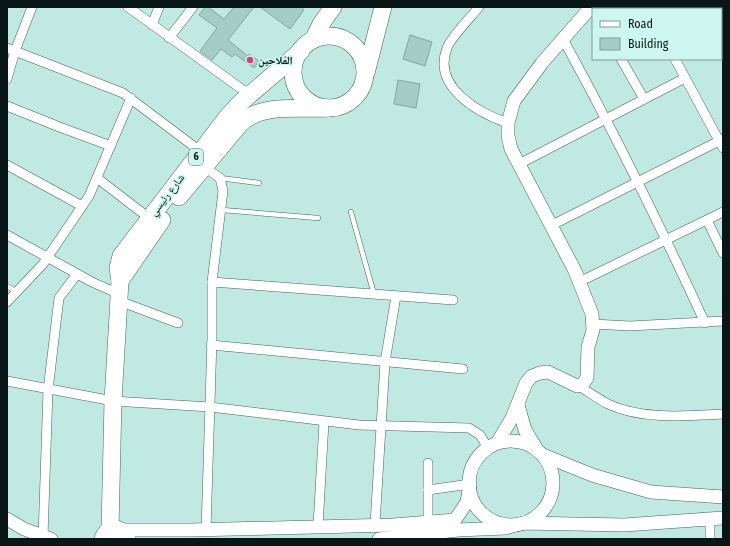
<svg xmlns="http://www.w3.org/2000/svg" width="730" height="546" viewBox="0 0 730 546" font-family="'Fira Sans Condensed','Noto Naskh Arabic',sans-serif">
<rect width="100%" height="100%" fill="#c0e9e1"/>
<g fill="#a5cdc6" stroke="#81a8a1">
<path d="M205,7H208L224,19L234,7H254L228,40L248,56L249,54L259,61L254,68L235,54L232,57L221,49L212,60L200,51L217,28L199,15Z"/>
<path d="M260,7H301L304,10L290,29Z"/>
<path d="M410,35L432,42L425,66L403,59Z"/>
<path d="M398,80L420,84L416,108L394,104Z"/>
</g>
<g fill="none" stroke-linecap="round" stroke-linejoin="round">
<defs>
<g id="lane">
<path d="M711,9L714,7"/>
<path d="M220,178L259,183"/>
<path d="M222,210L318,218"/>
<path d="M351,212L374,294"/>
<path d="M7,286L17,292"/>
</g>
<g id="street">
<path d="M128,7L250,95"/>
<path d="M479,7C471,17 451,37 447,48C432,87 478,113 508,123"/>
<path d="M648,7L649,9"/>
<path d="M152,25L159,7"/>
<path d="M169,38L193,7"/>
<path d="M563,39C614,132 661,227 705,323"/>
<path d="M7,48L123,93L200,151"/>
<path d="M621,59L644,99"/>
<path d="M675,59L723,148"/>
<path d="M7,79L15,51L32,7"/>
<path d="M7,106L62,128L111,146"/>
<path d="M519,164L685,78"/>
<path d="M7,165L82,206"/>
<path d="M204,167L220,178L223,191L212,282V339L206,530"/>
<path d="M97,178L149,218"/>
<path d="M707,220L723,253"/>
<path d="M552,225L723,139"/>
<path d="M7,235L92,282L119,294"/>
<path d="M212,282L453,300"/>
<path d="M579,282L723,212"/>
<path d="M119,301L178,323"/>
<path d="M7,302L43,264L89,196L131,98"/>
<path d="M593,324L630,326L723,321"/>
<path d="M211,345L463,369"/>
<path d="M7,381L113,401L210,407L359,425L469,428L480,435L488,448"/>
<path d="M579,386C589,392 598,399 608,404C642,420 686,416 723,414"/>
<path d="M428,463V522"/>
<path d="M428,490L470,484"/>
<path d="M710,519V539"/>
<path d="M375,524L385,362L396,296"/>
<path d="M318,526L324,422"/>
<path d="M43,537L48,390L59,298L77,274"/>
</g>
<g id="secondary">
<path d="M518,405L525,430L536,448"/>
<circle cx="511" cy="483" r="42"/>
<path d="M497,443L512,418L526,383L532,376L540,373L548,372L577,386L582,385L587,378L588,347L593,330L592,314L575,271L511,149L508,136V123L514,101L542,63L591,7"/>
<path d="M543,455L592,475L651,492L723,497"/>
<path d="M7,519L24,529L51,539"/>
<path d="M120,530H190L393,525L455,520L467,502L470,484"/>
<path d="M379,539L458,530L505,528L523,523L624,525L723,518"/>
</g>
<g id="highway">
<circle cx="329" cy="72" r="36"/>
<path d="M313,40L321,24L333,7"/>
<path d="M366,73L383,7"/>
<path d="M179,197L240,124C262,102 300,110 328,108"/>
<path d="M120,281L162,220"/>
<path d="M110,530L113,401L120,281L118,268L121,256L228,116L239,104L301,51"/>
<path d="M103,538L107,532L117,529L123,532L127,539"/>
</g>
</defs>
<use href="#lane" stroke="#416660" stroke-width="5.5"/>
<use href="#street" stroke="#416660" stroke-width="10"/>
<use href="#secondary" stroke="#416660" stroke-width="14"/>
<use href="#highway" stroke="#416660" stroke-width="18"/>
<use href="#lane" stroke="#fff" stroke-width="4.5"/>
<use href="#street" stroke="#fff" stroke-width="9"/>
<use href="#secondary" stroke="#fff" stroke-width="13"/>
<use href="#highway" stroke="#fff" stroke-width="17"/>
</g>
<circle fill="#d14474" stroke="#cdf6ef" stroke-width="1.5" cx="250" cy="60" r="4"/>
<g text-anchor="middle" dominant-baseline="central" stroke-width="3" stroke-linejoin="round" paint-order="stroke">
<rect fill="#cdf6ef" stroke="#435a56" stroke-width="1" x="189" y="149" width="14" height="16" rx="3"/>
<g font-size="10" font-weight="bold" fill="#081715">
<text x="196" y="157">6</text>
</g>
<g font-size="11" font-weight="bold" fill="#081715" stroke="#cdf6ef" text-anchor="start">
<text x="258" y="60">الفلاحين</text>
</g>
<g font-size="11" fill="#081715" stroke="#cdf6ef">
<text transform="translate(167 195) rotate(-52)">شارع رئيسي</text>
</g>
</g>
<rect width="730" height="546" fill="none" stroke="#081715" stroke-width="16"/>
<rect x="592" y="8" width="130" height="52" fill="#cdf6ef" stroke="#7e9d98"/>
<rect x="600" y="21" width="20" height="6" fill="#ffffff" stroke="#7e9d98"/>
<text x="628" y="28" font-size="12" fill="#081715">Road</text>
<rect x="600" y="38" width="20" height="12" fill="#a5cdc6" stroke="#7e9d98"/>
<text x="628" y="48" font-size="12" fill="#081715">Building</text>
</svg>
